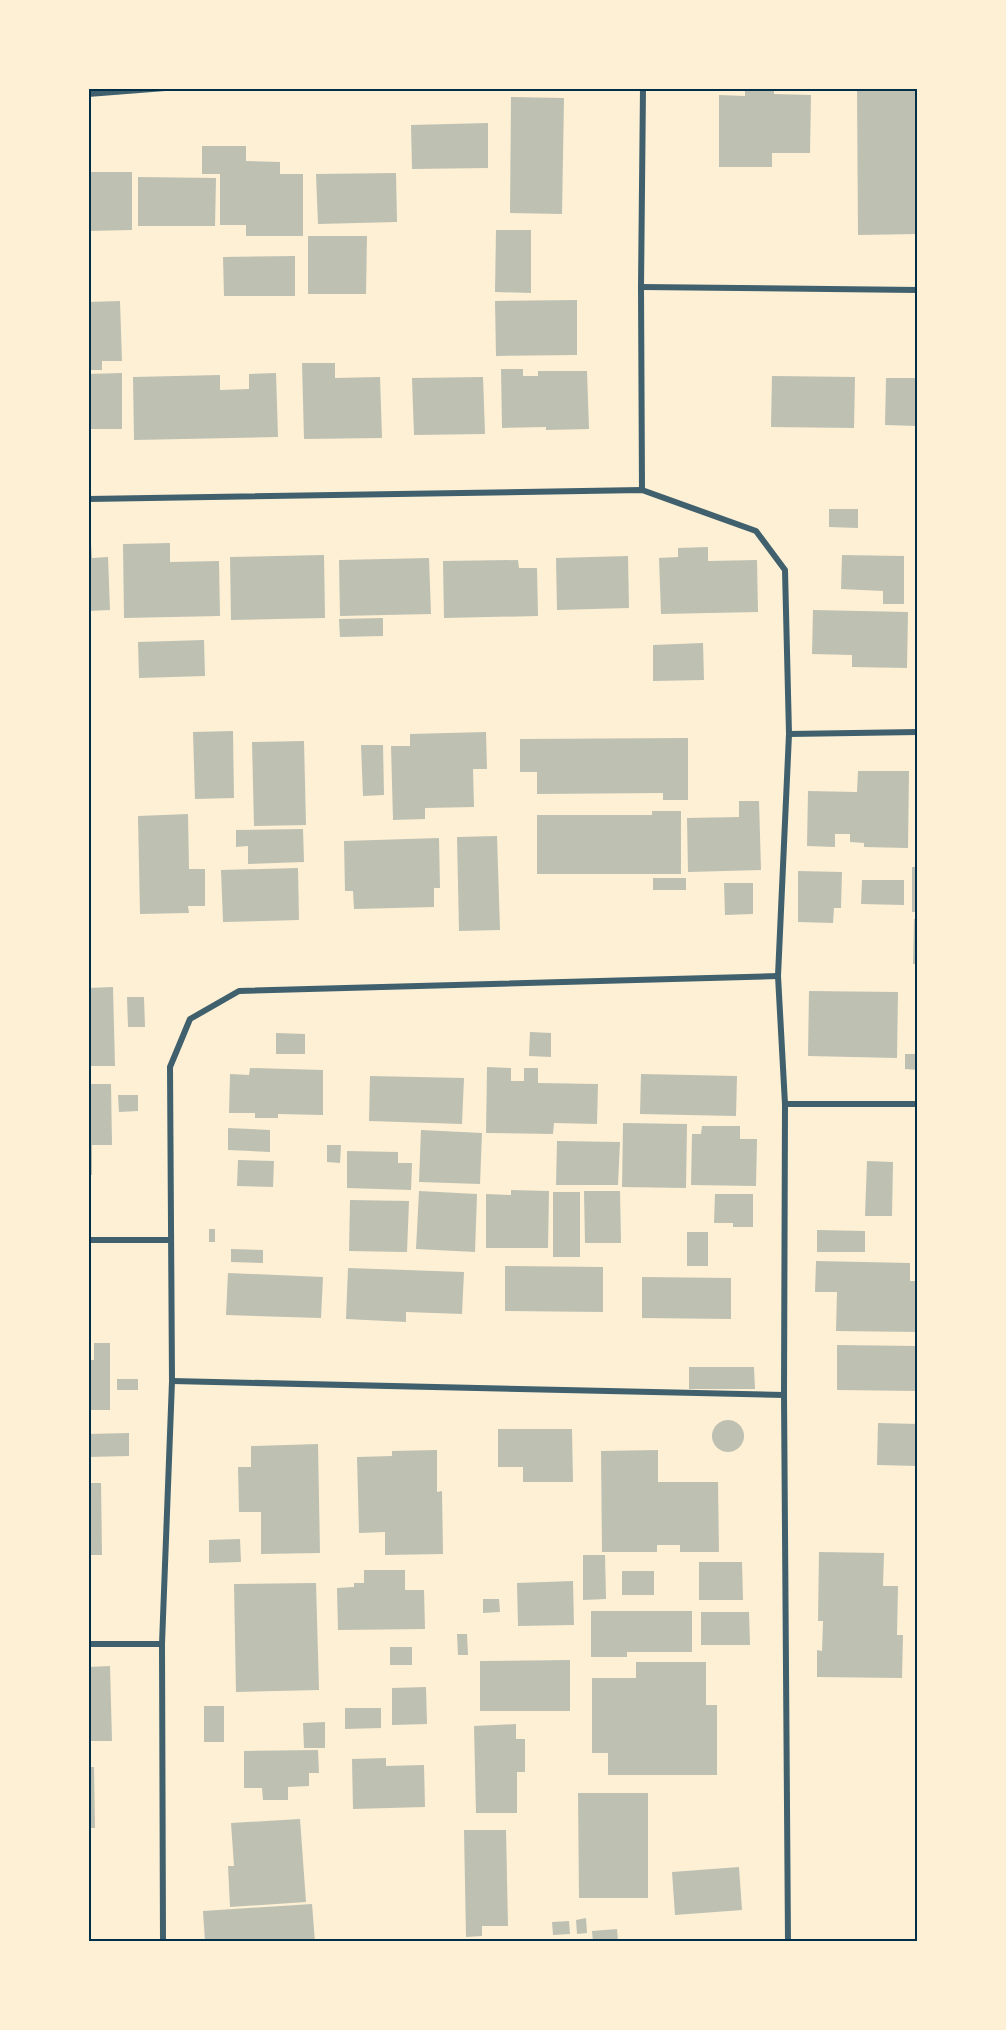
<svg xmlns="http://www.w3.org/2000/svg" width="1006" height="2030" viewBox="0 0 1006 2030" font-family="'Public Sans',sans-serif">
<rect width="100%" height="100%" fill="#fdf0d5"/>
<g fill="#bec0b2">
<path d="M745,88H774V94L811,95L810,153H772V167H719V95L745,96Z"/>
<path d="M857,89H918V234L858,235Z"/>
<path d="M511,97L564,98L562,214L510,213Z"/>
<path d="M488,123V168L412,169L411,125Z"/>
<path d="M202,146H246V161L280,162V174H303V236H246V225H220V174H202Z"/>
<path d="M88,172H132V230L88,231Z"/>
<path d="M396,173L397,222L318,224L316,174Z"/>
<path d="M138,177L216,178L215,226H138Z"/>
<path d="M496,230H531V293L495,292Z"/>
<path d="M308,236H367L366,294H308Z"/>
<path d="M295,256V296H224L223,257Z"/>
<path d="M577,300V355L496,356L495,301Z"/>
<path d="M120,301L122,361H102V370H88V302Z"/>
<path d="M302,363H335V378L380,377L382,438L304,439Z"/>
<path d="M501,369H523V376H538V371H587L589,429L546,430V427L502,428Z"/>
<path d="M122,373V429H88V374Z"/>
<path d="M276,373L278,437L134,440L133,377L220,375V390L249,389V374Z"/>
<path d="M772,376L855,377L854,428L771,427Z"/>
<path d="M483,377L485,434L414,435L412,378Z"/>
<path d="M886,378H918V426L885,425Z"/>
<path d="M829,509H858V528L829,527Z"/>
<path d="M88,543H91L92,558L108,557L110,610L88,611Z"/>
<path d="M170,543V562L219,561L220,616L124,618L123,544Z"/>
<path d="M708,547V561L757,560L758,612L661,614L659,558L678,557V548Z"/>
<path d="M324,555L325,618L231,620L230,557Z"/>
<path d="M842,555L904,556V604H883V591L841,589Z"/>
<path d="M628,556L629,608L557,610L556,558Z"/>
<path d="M429,558L431,614L340,616L339,560Z"/>
<path d="M518,560L519,568H537L538,616L444,618L443,561Z"/>
<path d="M813,610L908,612L907,668L852,667V655L812,654Z"/>
<path d="M383,618V636L340,637L339,619Z"/>
<path d="M204,640L205,676L139,678L138,642Z"/>
<path d="M703,643L704,680L653,681V645Z"/>
<path d="M233,731L234,798L195,799L193,732Z"/>
<path d="M486,732L487,769H473L474,807L425,808V819L393,820L391,746H410V734Z"/>
<path d="M688,738V800H663V793L537,794V772H520V739Z"/>
<path d="M304,741L306,825L254,826L252,742Z"/>
<path d="M361,745H383L384,795L363,796Z"/>
<path d="M858,771H909L908,848L864,847V843L850,842V834H835V847L807,846L808,791L857,792Z"/>
<path d="M739,801H759L761,870L688,872L687,818L739,817Z"/>
<path d="M652,811H681V874H537V815H652Z"/>
<path d="M188,814L189,869H205V906H188L189,913L140,914L138,816Z"/>
<path d="M303,829L304,862L248,864V846L236,847V830Z"/>
<path d="M497,836L500,930L459,931L457,837Z"/>
<path d="M439,838L440,888H434V907L354,909L353,891H345L344,841Z"/>
<rect x="912" y="867" width="6" height="45"/>
<path d="M298,868L299,920L223,922L221,870Z"/>
<path d="M798,871L842,872L841,908H834L833,923L798,922Z"/>
<rect x="653" y="878" width="33" height="12"/>
<path d="M862,880H904V905L861,904Z"/>
<path d="M724,883H753V914L725,915Z"/>
<path d="M914,919H918V964H913Z"/>
<path d="M113,987L115,1066H88V988Z"/>
<path d="M809,991L898,992L897,1058L808,1056Z"/>
<path d="M127,997H144L145,1027H128Z"/>
<path d="M530,1032L551,1033V1057L529,1056Z"/>
<path d="M276,1033L305,1034V1054H276Z"/>
<path d="M905,1054H918V1070L905,1069Z"/>
<path d="M487,1067L511,1068V1081H524V1068H538V1083L598,1084L597,1124L554,1123L553,1134L486,1133Z"/>
<path d="M250,1068L323,1070V1115L278,1114V1118H255V1113H229L230,1074L249,1075Z"/>
<path d="M641,1074L737,1076L736,1116L640,1114Z"/>
<path d="M370,1076L464,1078L462,1124L369,1121Z"/>
<path d="M88,1084H111L112,1145H92V1175H88Z"/>
<path d="M118,1095H138V1111L119,1112Z"/>
<path d="M623,1123L687,1124L686,1188L622,1187Z"/>
<path d="M702,1126H740V1139H757L756,1186L691,1185L692,1134H701Z"/>
<path d="M228,1128L270,1130V1152L228,1150Z"/>
<path d="M421,1130L482,1133L480,1184L419,1182Z"/>
<path d="M557,1141L620,1142L618,1185H556Z"/>
<path d="M327,1145H341L340,1163L327,1162Z"/>
<path d="M347,1151L398,1152V1163H412L411,1190L347,1188Z"/>
<path d="M238,1160L274,1161L273,1187L237,1186Z"/>
<path d="M867,1161L893,1162L892,1216H865Z"/>
<path d="M511,1190L549,1191L548,1248H486V1194L511,1195Z"/>
<path d="M419,1191L477,1194L475,1252L416,1249Z"/>
<path d="M584,1191H620L621,1243H585Z"/>
<rect x="553" y="1192" width="27" height="65"/>
<path d="M715,1194H753V1227H733V1223H714Z"/>
<path d="M350,1200L409,1201L407,1252L349,1251Z"/>
<rect x="209" y="1229" width="6" height="13"/>
<path d="M817,1230L865,1231V1252H817Z"/>
<rect x="687" y="1232" width="21" height="34"/>
<path d="M231,1249L263,1250V1263L231,1262Z"/>
<path d="M816,1261L910,1263V1281H918V1332L836,1331L837,1292H815Z"/>
<path d="M505,1266L603,1267V1312L505,1311Z"/>
<path d="M348,1268L464,1272L462,1314L406,1312V1322L346,1319Z"/>
<path d="M228,1273L323,1277L321,1318L226,1315Z"/>
<path d="M642,1277L731,1278V1319L642,1318Z"/>
<rect x="88" y="1312" width="3" height="37"/>
<path d="M94,1343H110V1410H88V1360H94Z"/>
<path d="M837,1345L918,1346V1391L837,1390Z"/>
<path d="M689,1367H754L755,1389H689Z"/>
<rect x="117" y="1379" width="21" height="11"/>
<circle cx="728" cy="1436" r="16"/>
<path d="M878,1423L918,1424V1466L877,1465Z"/>
<path d="M498,1429H572L573,1482H523V1467H498Z"/>
<path d="M129,1433V1456L88,1457V1434Z"/>
<path d="M318,1444L320,1553L261,1554V1512H239L238,1467H251V1446Z"/>
<path d="M437,1450V1492L442,1491L443,1554L385,1555V1532L359,1533L357,1457L392,1456V1451Z"/>
<path d="M658,1450V1482H718L719,1552H680V1545H657V1552H602L601,1451Z"/>
<path d="M88,1483H101L102,1555H88Z"/>
<path d="M240,1539L241,1562L209,1563V1540Z"/>
<path d="M819,1552L884,1553L883,1586H898L897,1635H903L902,1678L817,1677V1650L822,1651L823,1621H818Z"/>
<path d="M583,1555H605L606,1599L583,1600Z"/>
<path d="M699,1562H742L743,1600H699Z"/>
<path d="M364,1570H405V1590H424L425,1629L338,1630L337,1588L354,1587V1583H364Z"/>
<rect x="622" y="1571" width="32" height="24"/>
<path d="M573,1581L574,1625L518,1626L517,1583Z"/>
<path d="M316,1583L319,1690L236,1692L234,1584Z"/>
<path d="M483,1599H499L500,1612L483,1613Z"/>
<path d="M591,1611H692V1652H627V1657H591Z"/>
<path d="M701,1612H749L750,1645H701Z"/>
<path d="M457,1634H467L468,1655H458Z"/>
<rect x="390" y="1647" width="22" height="18"/>
<path d="M570,1660V1711H480V1661Z"/>
<path d="M636,1662H706V1705H717V1775H608V1753H592V1678H636Z"/>
<path d="M110,1666L112,1741H88V1667Z"/>
<path d="M426,1687L427,1724L392,1725V1688Z"/>
<rect x="204" y="1706" width="20" height="36"/>
<path d="M345,1708H381V1728L345,1729Z"/>
<path d="M325,1722V1748H304L303,1723Z"/>
<path d="M516,1724V1739H525V1772H517V1813H476L474,1726Z"/>
<path d="M318,1750L319,1773H309V1786L288,1787V1800H263L262,1788H244V1751Z"/>
<path d="M386,1758V1766L424,1765L425,1807L353,1809L352,1759Z"/>
<path d="M88,1767H94L95,1828H88Z"/>
<path d="M578,1793H648V1898H579Z"/>
<path d="M300,1819L306,1902L230,1907L228,1866H234L231,1823Z"/>
<path d="M464,1830H506L508,1926H482V1936L466,1937Z"/>
<path d="M739,1867L742,1910L675,1915L672,1872Z"/>
<path d="M312,1904L315,1942H205L203,1911Z"/>
<path d="M586,1918L587,1933L577,1934L576,1920Z"/>
<path d="M569,1921L570,1934L553,1935L552,1922Z"/>
<path d="M617,1929L618,1941L593,1942L592,1931Z"/>
</g>
<g fill="none" stroke-linecap="round" stroke-linejoin="round">
<g stroke="#3f606c" stroke-width="6">
<path d="M88,94L165,88"/>
<path d="M641,287L918,290"/>
<path d="M642,490L641,287L643,88"/>
<path d="M88,499L642,490L756,531L785,570L789,734L778,976L785,1104L784,1395L788,1942"/>
<path d="M789,734L918,732"/>
<path d="M785,1104H918"/>
<path d="M88,1240H170"/>
<path d="M172,1381L784,1395"/>
<path d="M88,1644H162"/>
<path d="M163,1942L162,1644L172,1381L170,1067L190,1019L239,991L778,976"/>
</g>
</g>
<rect width="1006" height="2030" fill="none" stroke="#fdf0d5" stroke-width="180"/>
<rect x="90" y="90" width="826" height="1850" fill="none" stroke="#003049" stroke-width="2"/>
</svg>
